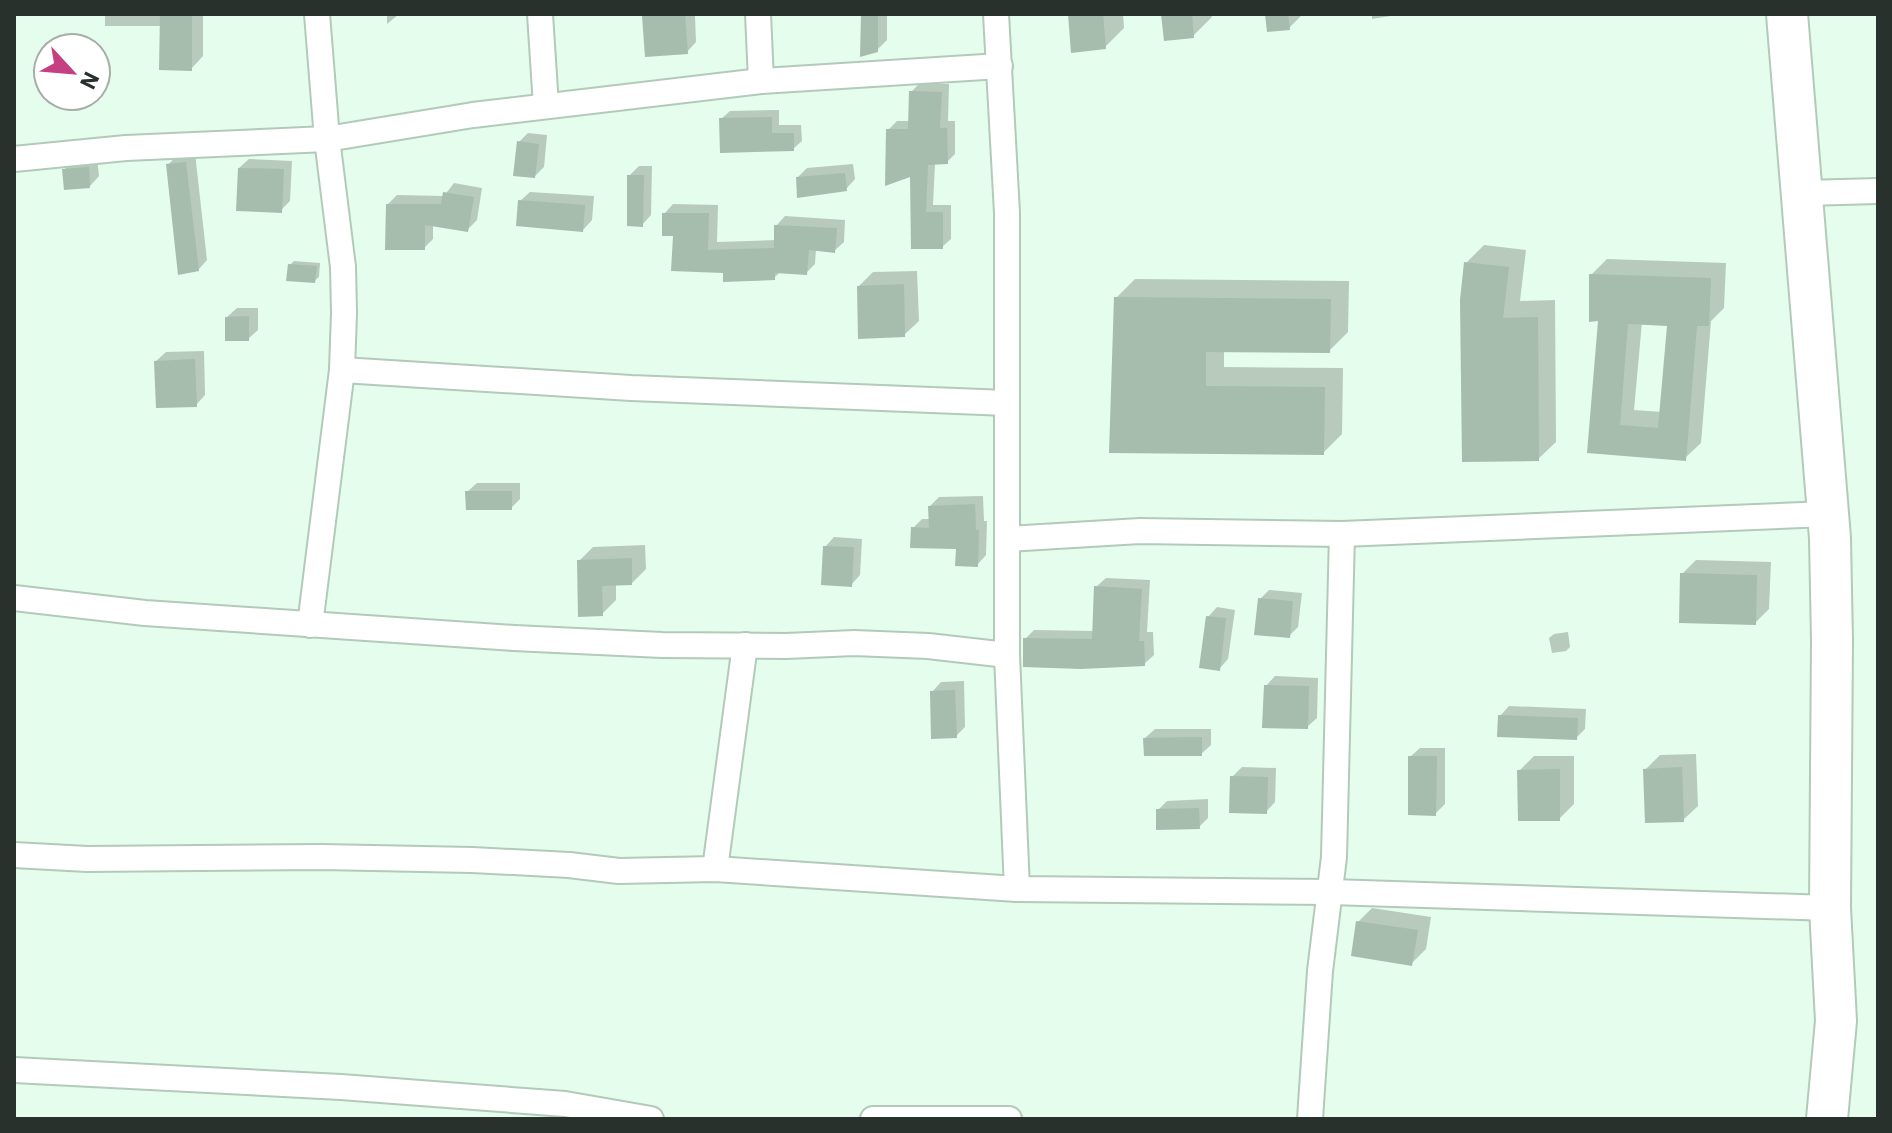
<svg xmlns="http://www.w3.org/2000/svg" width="1892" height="1133" viewBox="0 0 1892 1133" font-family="'IBM Plex Sans',sans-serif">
<rect width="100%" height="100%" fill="#e5fdec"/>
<g fill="#0003" fill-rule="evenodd">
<path d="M105,14H203V56L191,69L162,26H105Z"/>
<path d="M387,14H399L387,24Z"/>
<path d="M647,14H730L695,16L696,42L687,52L644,17Z"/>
<path d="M863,14H887V40L877,50Z"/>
<path d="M1070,14H1123L1124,28L1105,47Z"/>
<path d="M1163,14H1212V17L1193,36Z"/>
<path d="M1267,14H1303L1289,28Z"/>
<path d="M1372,14H1403L1372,19Z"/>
<path d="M93,45V48H67L70,46Z"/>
<path d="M919,84H949L948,121H955V154L947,162L935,163L933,205H951V239L942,247H913L912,174L888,130L897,121H910L911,92Z"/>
<path d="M779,110V125H801L802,141L793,149L721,119L730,111Z"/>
<path d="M528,133L547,135L544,167L535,176L519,142Z"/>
<path d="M195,153L207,260L198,270L168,165L177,155Z"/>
<path d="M97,158L99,176L90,186L64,170L73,161Z"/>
<path d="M249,159L292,161L290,201L281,210L239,168Z"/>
<path d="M853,164L855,179L846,189L798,177L807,168Z"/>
<path d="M639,166H652L651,215L642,225L629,176Z"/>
<path d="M454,183L482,188L477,220L468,229L433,224V239L424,248L388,204L397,195L444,196Z"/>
<path d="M530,192L594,196L592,220L583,230L520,201Z"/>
<path d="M673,204L718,205L717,242L776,240V226L785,216L845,220L844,242L834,251L816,249L815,264L806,273L781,271L774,278L724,271L675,234L664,214Z"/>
<path d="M1484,245L1526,250L1520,301L1555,300L1556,442L1538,459L1466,263Z"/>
<path d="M1607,259L1726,263L1724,308L1711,321L1701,443L1685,458L1589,451L1600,319L1591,275ZM1642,322L1669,324L1662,412L1634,410Z"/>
<path d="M294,261L320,263L319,277L314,281L290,265Z"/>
<path d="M917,271L919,321L904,335L859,286L873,272Z"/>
<path d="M1135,279L1349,281L1348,332L1329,351L1224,350V367L1343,368L1342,434L1323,453L1111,451L1116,298Z"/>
<path d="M237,308H258V330L248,339L227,317Z"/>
<path d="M204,351L205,395L196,405L156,361L166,352Z"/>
<path d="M477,483H520V499L511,508L467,492Z"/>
<path d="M983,496L984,521H987L986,555L977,565L958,547L913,528L922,519H930V506L939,497Z"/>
<path d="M834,537L862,539L860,575L851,585L825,547Z"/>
<path d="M645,545L646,569L632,583L616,584V600L602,614L579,561L593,547Z"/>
<path d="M1696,560L1771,562L1769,609L1755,623L1682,574Z"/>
<path d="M1106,578L1150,580L1147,632H1153L1154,655L1144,664L1025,639L1034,630L1094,631L1096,587Z"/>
<path d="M1269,590L1302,593L1298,627L1289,636L1260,599Z"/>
<path d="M1217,607L1235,610L1228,659L1219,669L1208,617Z"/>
<path d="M1568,632L1570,647L1566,651L1552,653L1549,638L1554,634Z"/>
<path d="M1275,676L1318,678L1317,718L1307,727L1266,686Z"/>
<path d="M964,681L965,727L956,736L932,692L941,682Z"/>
<path d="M1509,706L1586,709L1585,729L1576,738L1500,716Z"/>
<path d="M1155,729H1211V745L1201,754L1145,738Z"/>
<path d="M1420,748H1445V804L1435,814L1410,757Z"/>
<path d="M1696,754L1698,806L1683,820L1645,770L1660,755Z"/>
<path d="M1534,756H1574V804L1559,819L1519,771Z"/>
<path d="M1242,767L1276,768L1275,802L1266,812L1232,777Z"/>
<path d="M1208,799V818L1199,827L1158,810L1167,801Z"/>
<path d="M1372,908L1431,917L1426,949L1411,964L1358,922Z"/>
</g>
<g fill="#a6bcac" fill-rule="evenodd">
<path d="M160,14H192V71L159,70Z"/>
<path d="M685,14L688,54L645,57L642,16Z"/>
<path d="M861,14H878V52L860,57Z"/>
<path d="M1068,14H1103L1106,49L1071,53Z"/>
<path d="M1161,14H1192L1194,38L1164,41Z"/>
<path d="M1265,14H1288L1290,30L1267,32Z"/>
<path d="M909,91L942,92L940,128H947L948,164L928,165L926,212H943V249H911L910,177L885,186L886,129H908Z"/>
<path d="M772,117V133H794V151L720,153L719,118Z"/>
<path d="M517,141L539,144L535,178L513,176Z"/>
<path d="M186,162L199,271L178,275L166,164Z"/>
<path d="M89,167L90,188L64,190L62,169Z"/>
<path d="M238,168L284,169L282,213L236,211Z"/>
<path d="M845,173L847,191L797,198L796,177Z"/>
<path d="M627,175H644L643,227L627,226Z"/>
<path d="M443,192L474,197L468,232L425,225V250H385L386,204H441Z"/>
<path d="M518,200L585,205L583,232L516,226Z"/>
<path d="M662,213H709L708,250L774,248V225L837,228L835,253L809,250L807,275L775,273V280L723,282V273L671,271L673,236H662Z"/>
<path d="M1464,262L1509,267L1503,318L1538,317L1539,461L1462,462L1460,300Z"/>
<path d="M288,264L317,266L315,283L286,281Z"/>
<path d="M1589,274L1711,278L1709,326H1697L1686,461L1587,453L1598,321L1589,322ZM1628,324L1667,326L1658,428L1620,425Z"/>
<path d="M904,284L905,337L858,339L857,286Z"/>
<path d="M1114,297L1331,299L1330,353L1206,352V386L1325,387L1324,455L1109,453Z"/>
<path d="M249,316V341H225V317Z"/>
<path d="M195,359L197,407L156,408L154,361Z"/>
<path d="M465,491H512V510H466Z"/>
<path d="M975,504L976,530H979L978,567L955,566L956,549L910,548L911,527L929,528L928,506Z"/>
<path d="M823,546L854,547L852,587L821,585Z"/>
<path d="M632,558V585L602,586L603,616L578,617L577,560Z"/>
<path d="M1680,573L1757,575L1756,625L1679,623Z"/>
<path d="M1094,586L1142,589L1139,641H1144L1145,666L1081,669L1023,667V638L1092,639Z"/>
<path d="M1258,598L1293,601L1290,638L1254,635Z"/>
<path d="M1206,616L1226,618L1220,671L1199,668Z"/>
<path d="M1264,685L1309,686L1308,729L1262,728Z"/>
<path d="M955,690L957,738L931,739L930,691Z"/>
<path d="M1498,715L1578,718L1577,740L1497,737Z"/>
<path d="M1202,737V756H1144L1143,738Z"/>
<path d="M1408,756H1437L1436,816L1408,815Z"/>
<path d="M1682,767L1684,822L1645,823L1643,769Z"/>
<path d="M1560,769V821H1518L1517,770Z"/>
<path d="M1230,776L1268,777L1267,814L1229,813Z"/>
<path d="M1199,808L1200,829L1156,830V809Z"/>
<path d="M1356,921L1418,930L1412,966L1351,956Z"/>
</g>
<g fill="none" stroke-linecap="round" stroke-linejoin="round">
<defs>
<g id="minor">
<path d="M540,14L546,106"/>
<path d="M758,14L761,81"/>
<path d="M996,14L1007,213V655L1017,889"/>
<path d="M14,159L126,148L327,139L473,115L761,81L1000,66"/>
<path d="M1804,193L1878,191"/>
<path d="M342,370L631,388L1007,403"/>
<path d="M1007,539L1140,531L1342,534L1827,514"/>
<path d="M14,598L145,613L514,638L662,645L786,646L854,643L928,646L1007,655"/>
<path d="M310,625L342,370L344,313L343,267L327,139L317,14"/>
<path d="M14,855L87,859L322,857L472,860L569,865L619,871L715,869L1017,889L1331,892L1830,908"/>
<path d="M715,869L745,645"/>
<path d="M14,1070L341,1087L565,1104L651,1119"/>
<path d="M873,1119H1009"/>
<path d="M1310,1119L1320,971L1334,857L1342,534"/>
</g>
<path id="primary" d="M1787,14L1830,538L1832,641L1830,908L1836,1021L1827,1119"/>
</defs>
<use href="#minor" stroke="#b3cab9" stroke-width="28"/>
<use href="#primary" stroke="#b3cab9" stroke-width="44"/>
<use href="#minor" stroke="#fff" stroke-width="24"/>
<use href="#primary" stroke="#fff" stroke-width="40"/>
</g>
<rect width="1892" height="1133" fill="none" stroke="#28312b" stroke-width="32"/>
<g transform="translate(72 72) rotate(116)"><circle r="38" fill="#ffffff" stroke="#a9adaa" stroke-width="2"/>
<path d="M0-6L14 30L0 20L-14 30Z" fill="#c44083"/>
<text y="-12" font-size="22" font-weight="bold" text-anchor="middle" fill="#28312b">N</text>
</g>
</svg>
